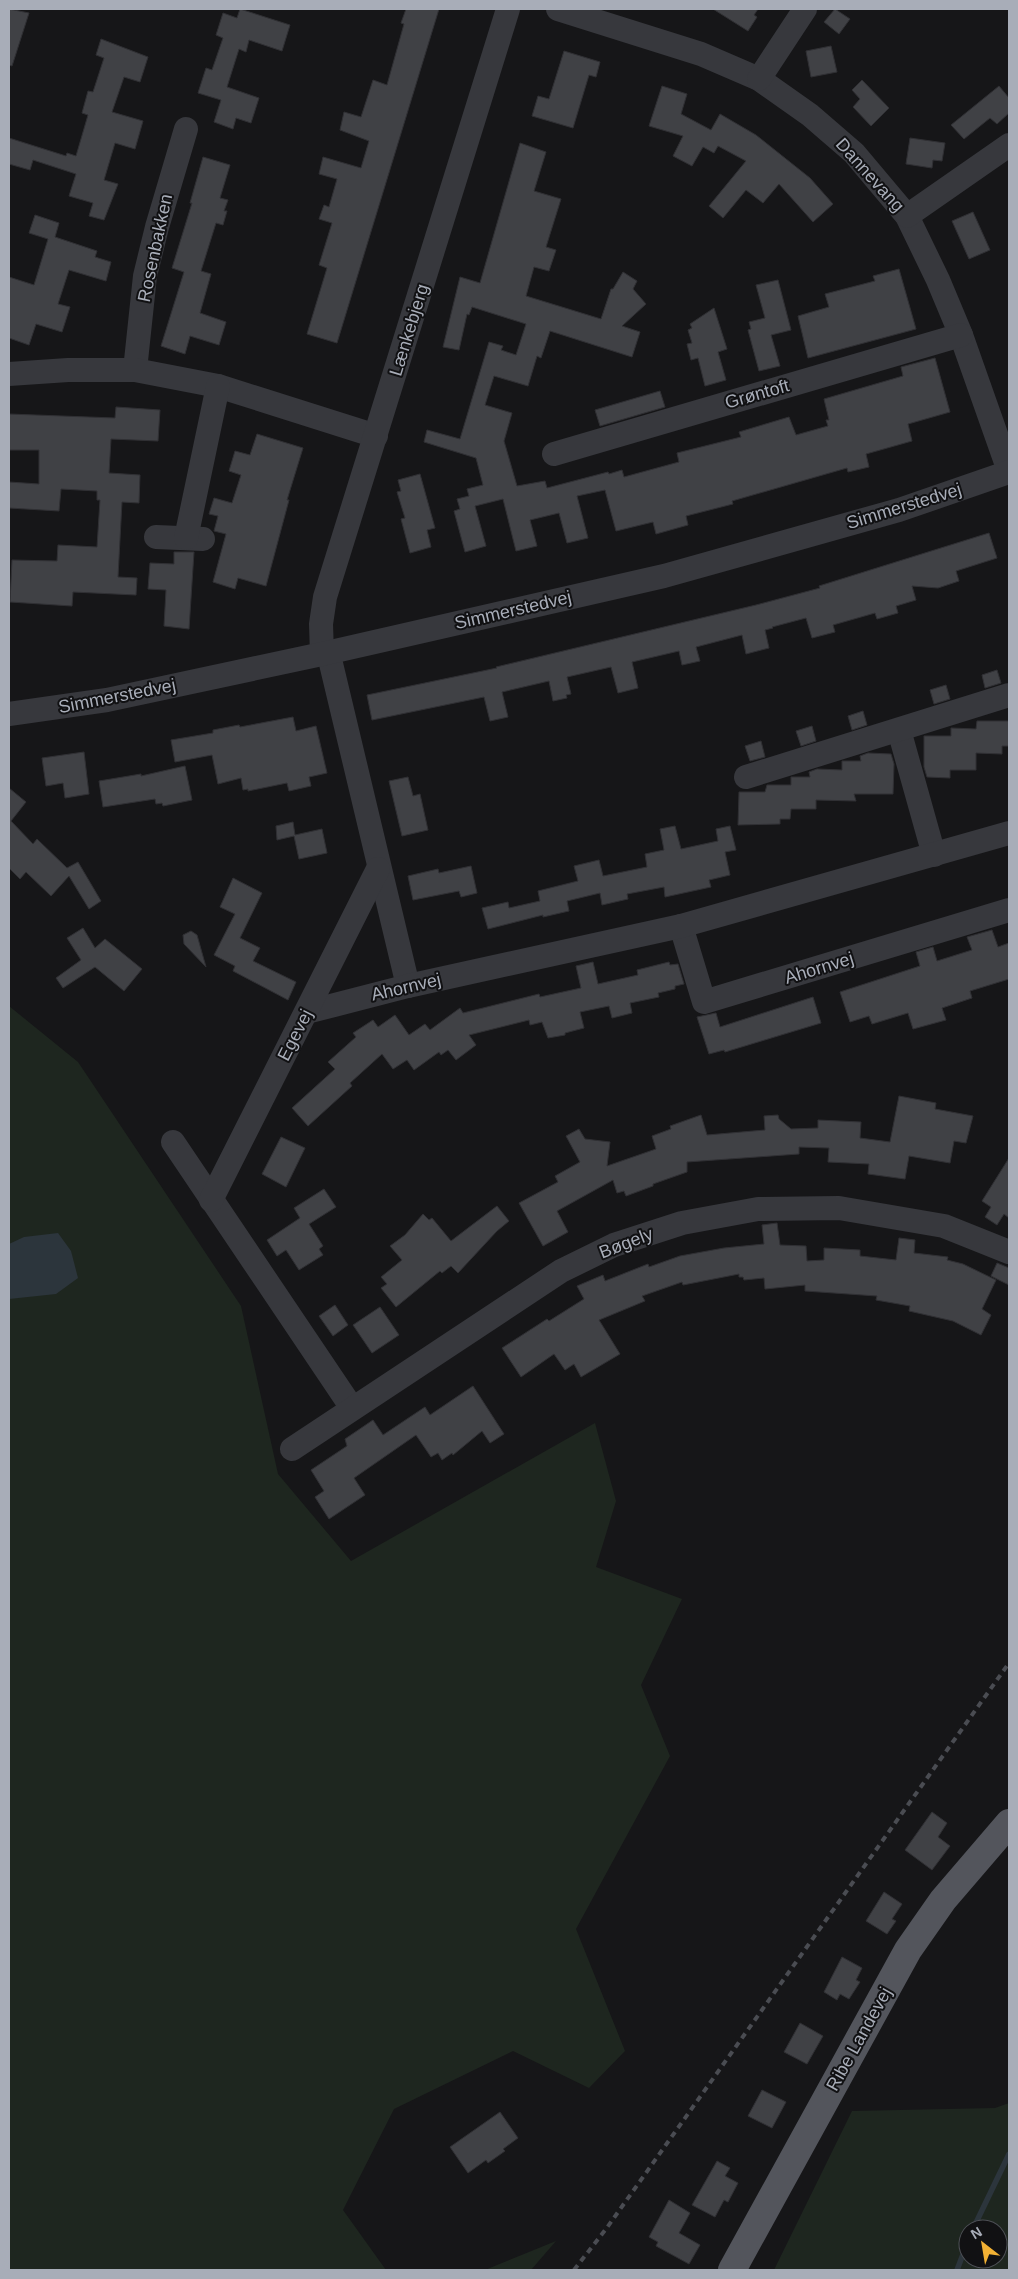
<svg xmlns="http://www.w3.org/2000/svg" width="1018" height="2279" viewBox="0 0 1018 2279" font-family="Arial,sans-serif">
<rect width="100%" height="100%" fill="#161618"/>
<g fill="#1e261f" fill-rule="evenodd">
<path d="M9,1006L78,1062L241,1306L278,1474L351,1561L595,1423L616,1501L596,1567L682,1599L641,1685L670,1756L576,1929L625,2051L589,2088L513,2051L394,2109L343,2210L386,2270H9Z"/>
<path d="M1009,2103V2270H774L852,2111L995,2108ZM968,2229H998V2259H968Z"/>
<path d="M556,2241L531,2270H485Z"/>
</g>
<path fill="#2c353c" d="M58,1233L71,1251L78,1278L56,1294L9,1299V1244L24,1237Z"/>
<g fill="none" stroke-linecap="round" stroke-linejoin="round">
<g stroke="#2c353c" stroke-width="5.5">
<path d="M973,2229L1009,2154"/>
<path d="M957,2270L968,2241"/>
</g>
</g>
<g fill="#404145" stroke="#303034">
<path d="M9,9L29,13L12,66L9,65Z"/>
<path d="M240,9L290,25L282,51L249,40L246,52L239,49L227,87L259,98L251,123L236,118L233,129L214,122L221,100L198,93L206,68L212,70L223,38L216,35L223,13L237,18Z"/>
<path d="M406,9H439L337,343L307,334L327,268L319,265L332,223L319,219L324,205L329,207L337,179L319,174L323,157L361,168L369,141L340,130L344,112L361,117L373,80L387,85L404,24L401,23Z"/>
<path d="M713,9H758L754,15L757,17L748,31Z"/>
<path d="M835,9L850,19L839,34L824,22Z"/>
<path d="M101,39L148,57L140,82L124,77L112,112L143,121L135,149L115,143L104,180L118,184L104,220L89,216L93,203L69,196L76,174L33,160L30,170L9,164V138L66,156L67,153L76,156L88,115L82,113L88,91L93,92L104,58L96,55Z"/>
<path d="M831,46L837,72L811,77L806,51Z"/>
<path d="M564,51L600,62L596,77L589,75L573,128L532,116L538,96L549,99Z"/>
<path d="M862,80L889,108L871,126L853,107L860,99L852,90Z"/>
<path d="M662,86L687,94L681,114L711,130L720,114L756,135L810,178L833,204L813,222L779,184L763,203L746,190L723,218L709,206L746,161L718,146L714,153L703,147L692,166L673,156L683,136L649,126Z"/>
<path d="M999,86L1009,98V113L997,124L990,118L964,139L951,125Z"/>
<path d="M910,138L945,143L942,161L933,160L932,168L906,164Z"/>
<path d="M520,143L546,152L534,191L561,199L546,247L556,250L549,271L534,267L526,296L601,319L611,289H613L623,272L637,281L633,289L646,304L622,326L640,332L632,357L550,331L541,358L537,356L528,386L494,376L485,405L512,413L504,441L517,486L545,481L547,488L608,472L609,474L622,470L624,477L679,462L677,453L741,437L739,432L789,417L796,435L828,426L826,420H829L824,399L903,376L901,367L935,358L950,412L908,424L912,441L866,454L869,467L848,472L847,468L732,501L733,504L686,516L688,525L656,534L653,522L616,531L605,490L577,496L588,538L567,543L559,513L530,520L537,546L516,551L503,499L475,506L486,546L465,552L454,511L460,509L457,499L469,496L467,489L483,485L476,458L424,442L427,430L460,439L489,342L503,346L501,350L516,355L526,324L472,307L469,315L467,314L459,350L443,347L460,277L480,283Z"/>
<path d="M203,157L230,165L220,198L228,200L224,211H227L223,225L216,223L201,271L211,274L200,313L226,322L219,345L190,336L185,354L161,346L184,272L172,268L192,203H190Z"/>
<path d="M973,212L990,250L969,259L952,221Z"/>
<path d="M35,215L59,223L55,237L97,251L95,257L111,262L106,281L69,270L58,304L70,307L62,332L36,324L29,345L9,338V277L34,285L48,239L29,233Z"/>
<path d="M899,269L916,329L808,358L798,316L829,307L825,294L875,281L873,276Z"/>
<path d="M778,280L791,330L771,335L780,366L759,371L748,330L751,329L749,322L765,318L756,285Z"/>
<path d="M714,308L727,349L718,352L726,380L705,386L698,358L691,360L687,344L692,343L688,330L692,328L690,324Z"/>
<path d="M660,391L665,407L600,426L595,410Z"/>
<path d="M116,407L160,410L158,441L111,439L109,473L140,475L139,503L122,502L118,577L137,578L136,595L73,592L72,606L10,602L12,560L57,561L58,545L97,547L100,500H97V491L61,489L59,511L9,508V482L39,484V450H9V414L115,418Z"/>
<path d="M257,434L303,448L287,500H289L266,586L238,578L235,589L213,582L226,534L214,531L218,516L209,514L214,498L232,503L241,475L229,471L235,451L250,455Z"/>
<path d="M420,474L435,528L427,530L431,547L410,553L401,519L405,518L397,492L401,491L398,480Z"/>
<path d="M989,533L997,558L956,571L959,581L938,588L912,586L916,600L896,606L898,613L877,619L875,613L833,625L835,632L812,638L806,618L772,627L773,628L765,630L769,648L746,654L742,635L696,647L700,661L682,665L679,651L632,662L638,688L618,693L611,667L567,677L571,694L566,695L567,698L553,701L549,681L502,692L508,717L490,721L484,697L372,720L367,695L497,668L496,667L756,605L820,588L819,586Z"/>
<path d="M174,552H194L189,629L164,626L166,590L148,589L150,563L174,564Z"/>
<path d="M997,670L1001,683L985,688L982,675Z"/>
<path d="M946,685L950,699L934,704L930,690Z"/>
<path d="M863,711L867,725L852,730L848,716Z"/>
<path d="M293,717L296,731L316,726L327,773L309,777L311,786L289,791L287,783L248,791V789L243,790L241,778L218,784L212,755L175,762L171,740L213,733V730L239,725L240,727Z"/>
<path d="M977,721H1009V746H1002V754L976,753V770H950V778L927,777L924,767V736H951V728L976,729Z"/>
<path d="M812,726L816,741L801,746L796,731Z"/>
<path d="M761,741L765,757L750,761L745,746Z"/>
<path d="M84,752L89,794L65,798L63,783L46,786L42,758Z"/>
<path d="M868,753L891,754L894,764L893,794H854L856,801L816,800V809H791L790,819H780V824L738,825L739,792H765L767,785H791V777H810L809,772L817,769L842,770V761H861L860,756Z"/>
<path d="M185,766L192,800L163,806L162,803L156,804L155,799L103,807L99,781L141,774V776Z"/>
<path d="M408,777L413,796L420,794L428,830L402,836L389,781Z"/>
<path d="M9,788L26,802L11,821L33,844L37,839L67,868L78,862L101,901L89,909L69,876L51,896L26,872L20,879L9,868Z"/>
<path d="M293,822L295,835L322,829L327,853L299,859L294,836L277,840L276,826Z"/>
<path d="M675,826L681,849L718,841L716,829L730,826L736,850L725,852L730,875L709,880L711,887L665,897L664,887L627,894L628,899L602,905L600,893L567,901L569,911L543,917V915L488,929L482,908L508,902L509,908L540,901L538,891L578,881L574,866L599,860L603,876L647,867L645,854L664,850L660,829Z"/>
<path d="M471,866L477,893L461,897L459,891L413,900L408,876L438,869L439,873Z"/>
<path d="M233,878L262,893L240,938L260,948L253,961L296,982L288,1000L233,971L235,966L214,955L235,914L220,907Z"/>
<path d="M83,928L95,948L105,939L142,969L124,991L95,967L63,988L56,978L81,960L67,938Z"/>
<path d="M992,930L998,947L1009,943V979L970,991L972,998L942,1008L946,1020L913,1029L908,1013L872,1024L869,1016L850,1022L840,992L920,966L916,952L933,947L937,961L972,950L967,937Z"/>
<path d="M191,931L197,935L206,967L184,944L183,935Z"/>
<path d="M593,962L598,984L638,975L637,970L669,962L670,965L678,964L684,984L675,986V989L658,993L659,997L630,1003L632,1013L612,1018L609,1006L580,1012L584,1028L565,1033V1035L548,1038L542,1022L530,1025L529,1020L469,1035L476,1045L456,1060L448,1050L441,1055L439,1052L414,1070L407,1060L393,1069L382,1054L350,1083L352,1086L308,1126L292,1108L335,1069L328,1062L356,1037L353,1033L373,1020L378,1027L395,1015L409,1035L425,1024L430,1030L460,1008L463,1013L539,994L540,997L581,988L576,966Z"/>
<path d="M813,997L821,1023L725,1052L724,1050L709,1054L697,1017L716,1013L720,1027Z"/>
<path d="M899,1096L936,1103L935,1109L973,1116L966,1143L954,1141L950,1163L909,1156L905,1179L868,1174L869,1164L828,1162L829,1148L799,1147V1154L687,1162V1172L653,1184V1186L626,1196L624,1191L617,1193L613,1180L557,1211L568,1232L543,1246L519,1203L558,1182L555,1176L580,1162L566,1136L579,1129L585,1139L610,1142L607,1166L656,1149L652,1136L671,1129L670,1126L701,1115L707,1135L765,1130L764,1116L778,1115L779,1119L791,1129L818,1128V1120L861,1122L860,1138L890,1142Z"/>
<path d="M281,1137L305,1148L286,1187L262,1174Z"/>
<path d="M1009,1158V1218L1004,1214L997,1225L985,1217L991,1207L982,1201Z"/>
<path d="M324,1189L336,1207L309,1224L323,1246L319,1249L323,1255L299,1270L286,1250L277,1256L267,1240L300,1218L294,1208Z"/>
<path d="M497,1206L509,1221L497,1231L458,1273L451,1266L442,1273L440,1271L396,1307L381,1288L387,1284L381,1277L402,1260L390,1246L405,1235L423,1214L429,1220L432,1218L451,1241Z"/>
<path d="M777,1223L780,1245L806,1246L807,1261L824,1260V1248L860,1250V1256L896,1260L899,1238L915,1240L914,1253L948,1257L947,1260L963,1264L996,1280L982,1309L991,1315L981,1335L953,1321L909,1311L910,1306L876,1300L877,1296L805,1291V1285L765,1289L764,1278L744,1280L743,1277H739V1274L683,1285L682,1282L642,1296L645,1301L599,1320L620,1354L581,1377L574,1364L565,1370L554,1354L521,1377L502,1348L547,1319L549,1321L584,1299L577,1286L603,1275L605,1281L648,1264L649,1267L680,1256L724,1248L764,1244L762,1225Z"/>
<path d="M997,1263L1009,1268V1285L991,1276Z"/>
<path d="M335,1305L348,1325L333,1336L319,1316Z"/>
<path d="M380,1307L399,1335L372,1353L353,1325Z"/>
<path d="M473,1386L504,1434L490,1443L482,1431L453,1455L452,1453L442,1460L438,1453L431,1457L416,1435L354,1478L365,1495L329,1519L315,1497L324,1491L311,1470L347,1446L345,1439L373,1420L383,1435L425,1407L430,1415Z"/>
<path d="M932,1812L947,1823L938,1837L950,1846L932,1870L905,1850Z"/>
<path d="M884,1892L902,1904L892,1919L896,1921L887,1934L866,1921Z"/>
<path d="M842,1957L862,1968L856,1980L860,1982L849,1999L840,1994L837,2000L824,1992Z"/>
<path d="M800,2023L823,2036L807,2064L784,2052Z"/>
<path d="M762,2090L786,2102L772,2128L748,2116Z"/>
<path d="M500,2112L518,2138L503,2149L505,2151L488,2163L486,2160L468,2173L450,2147Z"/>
<path d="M717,2161L730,2168L725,2176L738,2183L728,2202L724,2200L715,2217L692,2205Z"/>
<path d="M669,2200L690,2213L679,2233L700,2245L689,2264L656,2246L658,2242L649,2237Z"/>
</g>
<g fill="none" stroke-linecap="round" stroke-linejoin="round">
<g stroke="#37383d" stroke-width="24">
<path d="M558,9L701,54L759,79L810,115L854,153L907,216L938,280L961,335L1009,471"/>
<path d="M759,79L805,9"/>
<path d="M907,216L1009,145"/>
<path d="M135,370L145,276L157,227L186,129"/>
<path d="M9,374L68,370H135L218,386L376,436"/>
<path d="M554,454L961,335"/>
<path d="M156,537L203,539"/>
<path d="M186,538L218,386"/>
<path d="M328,651L408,986"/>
<path d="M322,654L321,624L325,597L508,9"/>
<path d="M9,714L107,700L322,654L664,576L899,510L1009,472"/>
<path d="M899,730L934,855"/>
<path d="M746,777L1009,695"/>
<path d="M681,926L704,1002L1009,910"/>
<path d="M307,1012L408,986L681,926L1009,833"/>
<path d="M173,1142L352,1408"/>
<path d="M211,1200L378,869"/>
<path d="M292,1449L561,1271L614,1245L682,1223L758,1209L839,1208L944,1226L1009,1252"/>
</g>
<path stroke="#53555c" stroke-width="28" d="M732,2270L908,1950L943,1900L1009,1823"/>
<path stroke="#4a4c52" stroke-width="4" stroke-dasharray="6 5" stroke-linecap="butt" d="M574,2270L606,2229L1009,1663"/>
</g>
<g text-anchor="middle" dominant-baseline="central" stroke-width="4" stroke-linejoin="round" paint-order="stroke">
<g font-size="18" fill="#a8adb8" stroke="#111113">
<text transform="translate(870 175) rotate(48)">Dannevang</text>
<text transform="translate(155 248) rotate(-78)">Rosenbakken</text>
<text transform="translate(409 330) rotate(-73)">Lænkebjerg</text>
<text transform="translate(757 394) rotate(-16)">Grøntoft</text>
<text transform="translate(904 506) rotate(-17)">Simmerstedvej</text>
<text transform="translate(513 610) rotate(-13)">Simmerstedvej</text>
<text transform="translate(117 696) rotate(-11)">Simmerstedvej</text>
<text transform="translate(819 968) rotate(-17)">Ahornvej</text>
<text transform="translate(406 987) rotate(-13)">Ahornvej</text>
<text transform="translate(295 1035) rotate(-63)">Egevej</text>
<text transform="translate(626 1243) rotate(-21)">Bøgely</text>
<text transform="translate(859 2039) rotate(-61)">Ribe Landevej</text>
</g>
</g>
<rect width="1018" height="2279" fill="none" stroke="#a8adb8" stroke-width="20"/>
<g transform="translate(983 2244) rotate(329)"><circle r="24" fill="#111113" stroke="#4d4f55"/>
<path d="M0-4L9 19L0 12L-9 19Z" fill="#f2b134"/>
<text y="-8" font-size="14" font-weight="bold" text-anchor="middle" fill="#a8adb8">N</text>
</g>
</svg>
